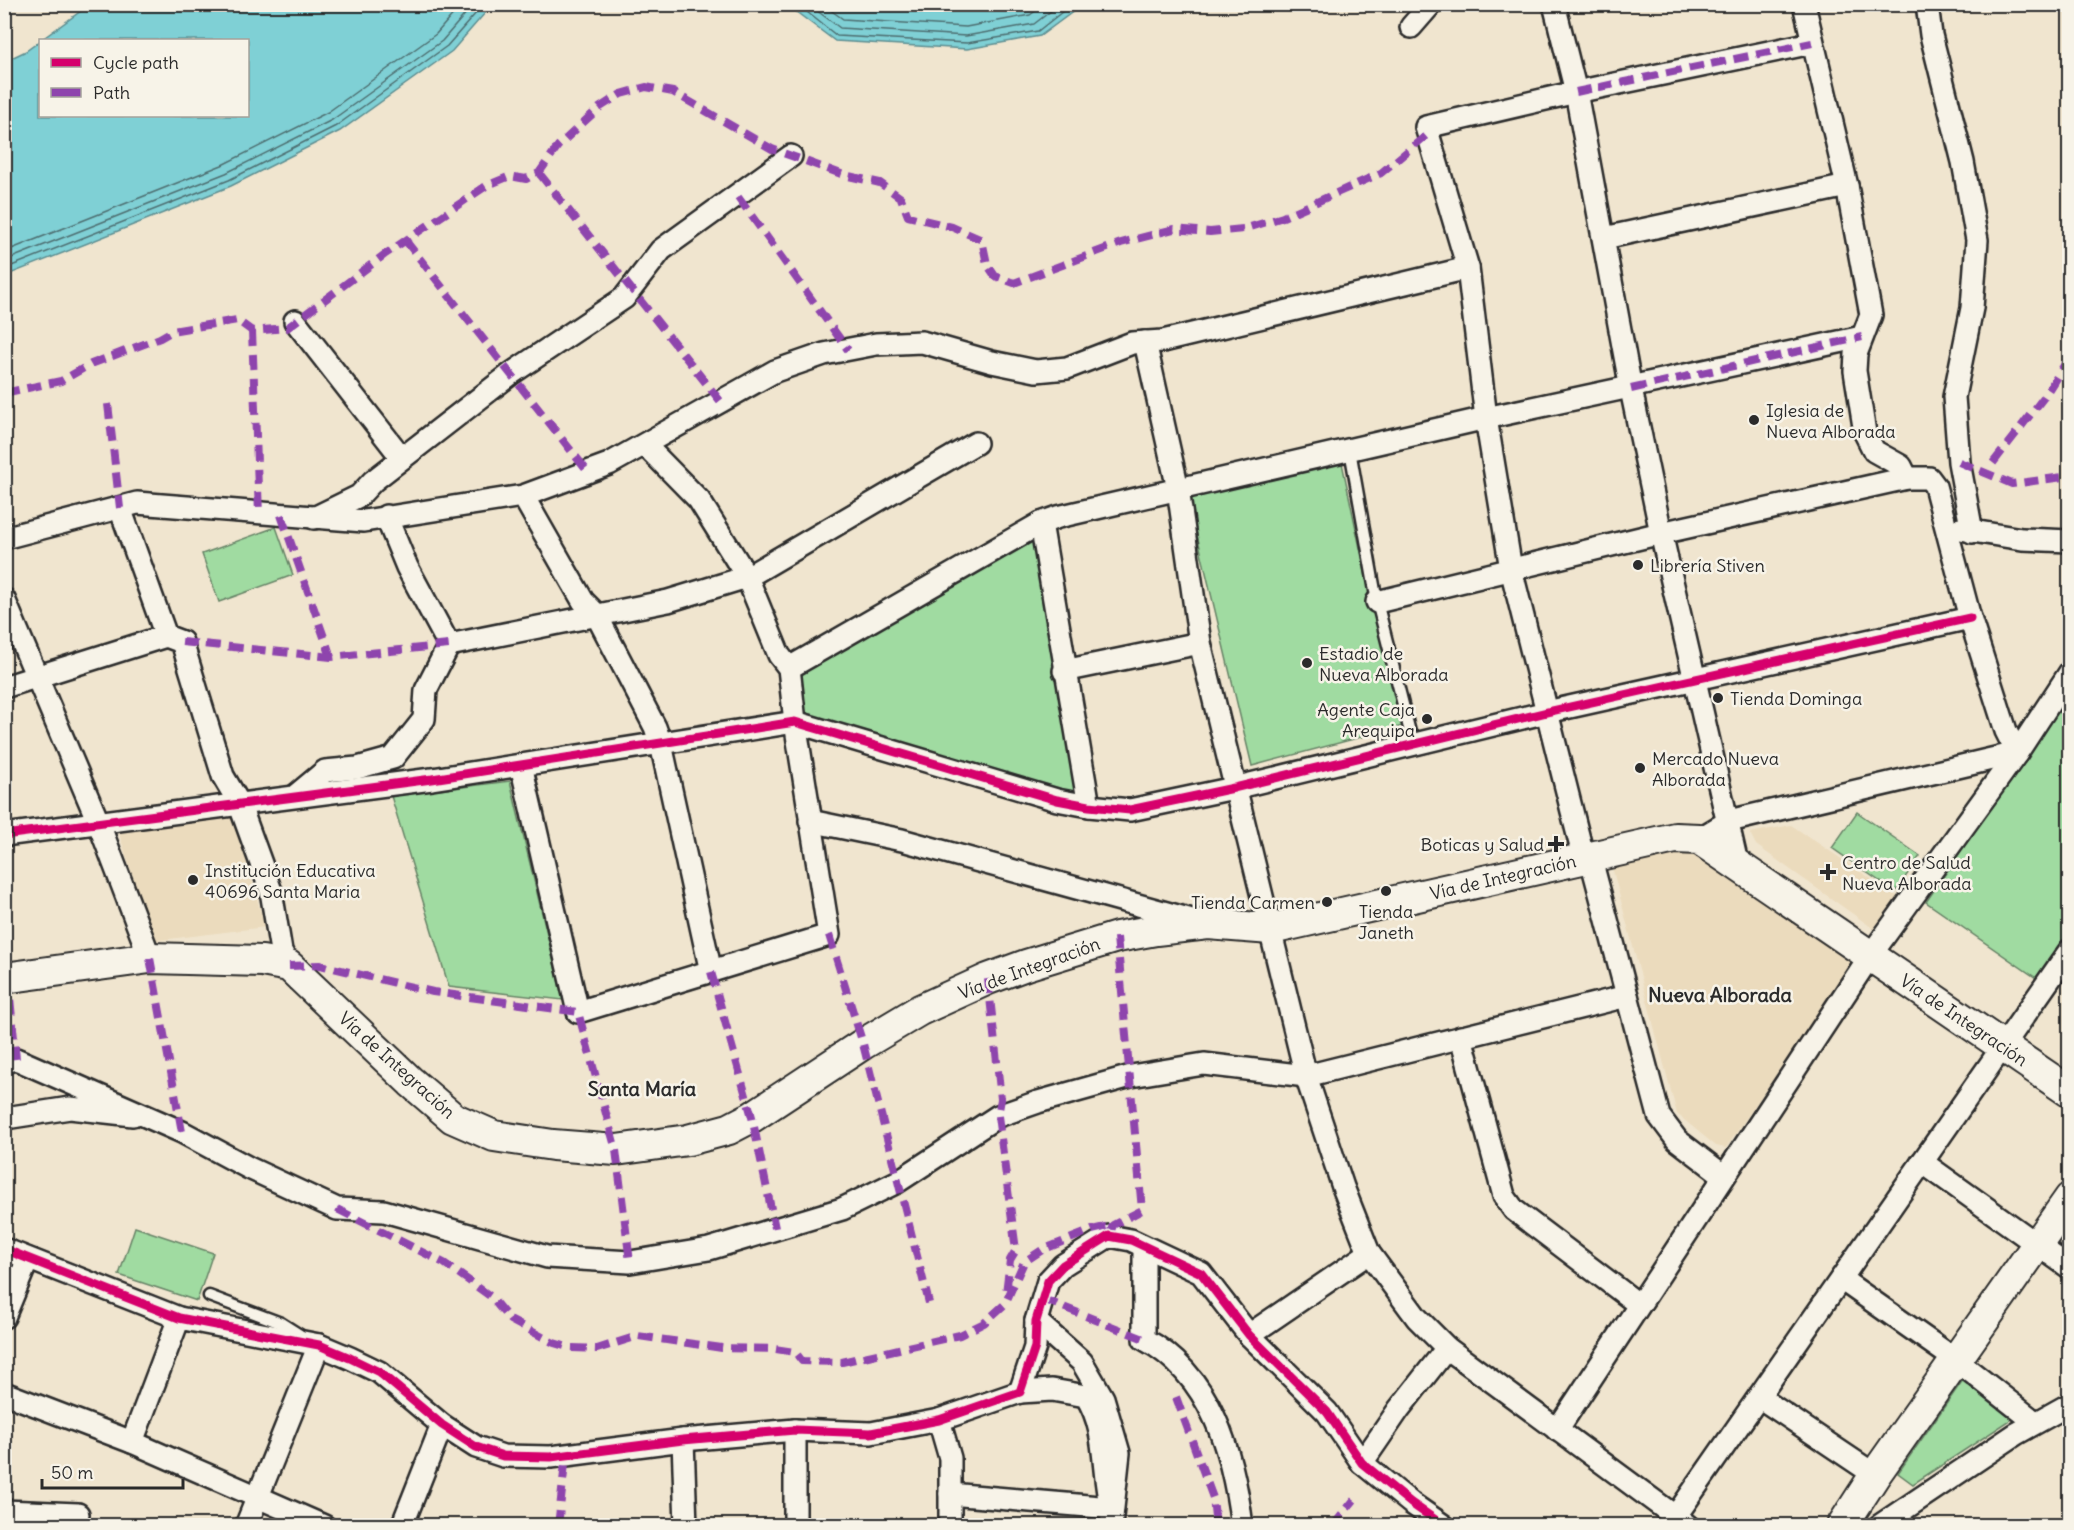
<svg xmlns="http://www.w3.org/2000/svg" width="2074" height="1530" viewBox="0 0 2074 1530" font-family="Delius,sans-serif">
<rect width="100%" height="100%" fill="#f0e5cf"/>
<filter id="ink" filterUnits="userSpaceOnUse"><feTurbulence type="fractalNoise" baseFrequency=".0167" numOctaves="2"/><feDisplacementMap in="SourceGraphic" scale="12" xChannelSelector="R" yChannelSelector="G"/><feConvolveMatrix kernelMatrix="1 2 1 2 8 2 1 2 1" color-interpolation-filters="sRGB"/></filter>
<g filter="url(#ink)">
<g fill="#ebdbbd">
<path d="M233,814L265,927L153,941L119,833Z"/>
<path d="M1791,825L1898,897L1874,929L1756,845L1750,833Z"/>
<path d="M1689,848L1855,959L1726,1148L1716,1146L1677,1114L1611,863Z"/>
</g>
<g fill="#a0dba1" stroke="#668366" stroke-width="1.5">
<path d="M1342,463L1371,600L1403,726L1252,766L1188,497Z"/>
<path d="M276,527L293,575L219,602L202,554Z"/>
<path d="M1036,539L1076,796L803,715L802,672Z"/>
<path d="M2063,703L2069,707V941L2042,982L1926,902Z"/>
<path d="M510,781L563,1000L449,987L391,796Z"/>
<path d="M1857,812L1920,856L1895,892L1832,848Z"/>
<path d="M135,1227L213,1253L197,1301L119,1275Z"/>
<path d="M1963,1380L2015,1417L1913,1484L1898,1473Z"/>
</g>
<g fill="#7fd0d5" stroke="#5d8e91" stroke-width="1.5">
<path d="M95,4H492V5L452,51L340,131L231,186L5,276V61L26,51L40,41V116H248V40H41L81,11Z"/>
<path d="M787,5H1082L1040,36L967,49L835,41Z"/>
</g>
<g fill="none" stroke-linecap="round" stroke-linejoin="round">
<g stroke="#4d6d6f" stroke-width="1.5">
<path d="M797,4L837,36L967,43L1038,31L1072,4"/>
<path d="M808,4L840,28L966,36L1034,24L1060,4"/>
<path d="M822,4L843,19L966,27L1030,15L1045,4"/>
<path d="M4,252L222,165L328,112L436,34L462,4"/>
<path d="M4,261L226,173L332,120L442,41L474,4"/>
<path d="M4,269L229,180L336,126L447,46L484,4"/>
</g>
<defs>
<g id="lane">
<path d="M1350,450L1377,602L1413,744"/>
<path d="M209,1296L281,1323L300,1335"/>
</g>
<g id="street">
<path d="M1554,4L1576,92L1631,389L1661,533L1737,863"/>
<path d="M1804,4L1847,186L1871,315L1856,354L1855,371L1865,433L1874,451L1901,466L1907,478"/>
<path d="M1927,4L1931,35L1963,162L1977,240L1972,308L1954,397L1959,462L1972,532"/>
<path d="M1411,27L1431,4"/>
<path d="M1604,238L1847,186"/>
<path d="M295,321L402,458"/>
<path d="M1145,342L1178,489L1200,643L1306,1076L1343,1187L1369,1253L1417,1318L1447,1348L1688,1526"/>
<path d="M523,496L583,601L596,614L655,727L661,744L711,972"/>
<path d="M120,508L166,636"/>
<path d="M386,516L407,567L449,645"/>
<path d="M314,518L359,496L373,481L512,373L624,298L661,250L791,156"/>
<path d="M1041,523L1089,806"/>
<path d="M1960,529L2022,539L2070,541"/>
<path d="M4,538L137,503L364,521L523,496L609,464L775,371L824,354L876,344L922,342L992,362L1036,371L1067,368L1132,343L1163,341L1468,268"/>
<path d="M4,599L99,824L150,958"/>
<path d="M1377,602L1661,533L1907,478H1929L1935,486L1970,618L2006,731L2017,753L1729,821L1699,839"/>
<path d="M449,645L668,601L747,577L976,443"/>
<path d="M789,668L1041,523L1058,517L1486,418L1862,337"/>
<path d="M1064,671L1200,643"/>
<path d="M4,687L166,636L182,642L223,776L239,803L271,891L281,951L289,966"/>
<path d="M521,765L578,1012L829,935L795,722L789,668L779,655L747,577L699,500L645,445"/>
<path d="M295,796L325,771L357,768L393,758L424,719L426,690L449,645"/>
<path d="M810,821L902,840L1196,921"/>
<path d="M4,835L432,779L795,722L1057,800L1089,806L1130,810L1234,788L1547,712L1970,618"/>
<path d="M1461,1037L1504,1196L1514,1210L1638,1304"/>
<path d="M4,1062L16,1059L182,1132L249,1168L337,1209L384,1211L547,1257L630,1262L709,1249L842,1209L897,1182L998,1116L1038,1102L1131,1076L1204,1064L1306,1076L1627,996"/>
<path d="M12,1117L70,1108L133,1115"/>
<path d="M1922,1162L2070,1268"/>
<path d="M1723,1175L1677,1140L1659,1116L1593,867L1584,859L1511,569L1486,418L1468,268L1426,127L1576,92L1812,43"/>
<path d="M1144,1247V1339C1212,1375 1233,1454 1242,1526"/>
<path d="M4,1249L179,1318L319,1345L350,1358L379,1372L442,1425L476,1447L503,1456L551,1457L683,1440L795,1430L871,1433L939,1420L1020,1392L1035,1347L1036,1321L1048,1281L1063,1265L1109,1236L1131,1240L1201,1273L1249,1335L1327,1412L1362,1463L1411,1503L1444,1526"/>
<path d="M1841,1279L1956,1360L2035,1422"/>
<path d="M4,1317L28,1259"/>
<path d="M1036,1321L1082,1362L1103,1398L1119,1453L1111,1526"/>
<path d="M1249,1335L1369,1253"/>
<path d="M4,1393L132,1442L324,1526"/>
<path d="M1759,1397L1875,1475"/>
<path d="M939,1420L950,1458V1526"/>
<path d="M795,1430V1526"/>
<path d="M1557,1430L1870,956L2017,753L2070,672"/>
<path d="M683,1440L686,1526"/>
<path d="M132,1442L179,1318"/>
<path d="M1362,1463L1399,1409L1447,1348"/>
<path d="M950,1494L1111,1508C1101,1470 1108,1431 1086,1396L1052,1390L1020,1392"/>
<path d="M4,1511L78,1514"/>
<path d="M1675,1517L2070,950"/>
<path d="M246,1526L319,1345"/>
<path d="M402,1526L442,1425"/>
<path d="M1879,1526L2016,1434L2070,1404"/>
</g>
<g id="secondary">
<path d="M4,978L150,958L262,961L289,966L411,1082L453,1118L494,1136L553,1145L616,1150L688,1140L729,1129L752,1117L863,1044L920,1010L988,979L1026,965L1117,937L1156,930L1208,924L1271,929L1675,838L1699,839L2070,1092"/>
<path d="M1842,1526L1875,1475L2070,1198"/>
</g>
</defs>
<use href="#lane" stroke="#2b2b2b" stroke-width="15"/>
<use href="#street" stroke="#2b2b2b" stroke-width="26"/>
<use href="#secondary" stroke="#2b2b2b" stroke-width="34"/>
<use href="#lane" stroke="#f7f3e8" stroke-width="10"/>
<use href="#street" stroke="#f7f3e8" stroke-width="21"/>
<use href="#secondary" stroke="#f7f3e8" stroke-width="30"/>
<g stroke="#8e44ad" stroke-width="8" stroke-dasharray="15 8" stroke-linecap="butt">
<path d="M1576,92L1812,43"/>
<path d="M539,173L721,402"/>
<path d="M738,197L848,350"/>
<path d="M405,240L588,472"/>
<path d="M252,331L259,514"/>
<path d="M1631,389L1862,337"/>
<path d="M4,393L61,381L91,364L160,338L172,331L237,320L252,331L287,328L384,255L486,186L510,176L526,179L539,173L558,146L599,108L621,94L646,87L673,92L772,149L844,175L880,183L901,198L908,216L952,227L982,240L987,264L995,276L1014,283L1121,243L1174,229L1210,232L1244,229L1283,217L1381,173L1428,134"/>
<path d="M108,404L120,508"/>
<path d="M1959,462L2012,484L2070,476"/>
<path d="M1993,463L2044,397L2070,356"/>
<path d="M281,515L331,657"/>
<path d="M182,642L331,657L449,645"/>
<path d="M829,935L863,1044L929,1303"/>
<path d="M150,958L182,1132"/>
<path d="M289,966L320,965L433,992L578,1012L616,1150L630,1262"/>
<path d="M711,972L752,1117L775,1228"/>
<path d="M8,977L16,1059"/>
<path d="M988,979L1001,1099L998,1116L1016,1250L1010,1260L1006,1293"/>
<path d="M337,1209L444,1263L490,1296L510,1320L554,1343L571,1348L597,1349L638,1336L722,1348L775,1349L795,1352L802,1361L842,1362L960,1335L984,1323L1005,1304L1024,1262L1042,1250L1092,1230L1113,1225"/>
<path d="M1111,1231L1113,1225L1142,1210L1117,937"/>
<path d="M1043,1299L1144,1339"/>
<path d="M1176,1397L1213,1498L1216,1526"/>
<path d="M558,1526L566,1455"/>
<path d="M1333,1526L1354,1500"/>
</g>
<defs>
<g id="cycleway">
<path d="M4,835L432,779L795,722L1057,800L1089,806L1130,810L1234,788L1547,712L1970,618"/>
<path d="M4,1249L179,1318L319,1345L350,1358L379,1372L442,1425L476,1447L503,1456L551,1457L683,1440L795,1430L871,1433L939,1420L1020,1392L1035,1347L1036,1321L1048,1281L1063,1265L1109,1236L1131,1240L1201,1273L1249,1335L1327,1412L1362,1463L1411,1503L1444,1526"/>
</g>
</defs>
<use href="#cycleway" stroke="#f7f3e8" stroke-width="13"/>
<use href="#cycleway" stroke="#d6006c" stroke-width="9"/>
</g>
</g>
<g fill="#2b2b2b" stroke="#f7f3e8" stroke-width="2">
<circle cx="1754" cy="420" r="6"/>
<circle cx="1638" cy="565" r="6"/>
<circle cx="1307" cy="663" r="6"/>
<circle cx="1718" cy="698" r="6"/>
<circle cx="1427" cy="719" r="6"/>
<circle cx="1640" cy="768" r="6"/>
<path d="M1553 835h6v6h6v6h-6v6h-6v-6h-6v-6h6z"/>
<path d="M1825 863h6v6h6v6h-6v6h-6v-6h-6v-6h6z"/>
<circle cx="193" cy="880" r="6"/>
<circle cx="1386" cy="891" r="6"/>
<circle cx="1327" cy="902" r="6"/>
</g>
<g text-anchor="middle" dominant-baseline="central" stroke-width="5" stroke-linejoin="round" paint-order="stroke">
<g font-size="18" fill="#2b2b2b" stroke="#f7f3e8" text-anchor="start">
<text x="1766" y="410">Iglesia de<tspan x="1766" dy="21">Nueva Alborada</tspan></text>
<text x="1650" y="565">Librería Stiven</text>
<text x="1319" y="653">Estadio de<tspan x="1319" dy="21">Nueva Alborada</tspan></text>
<text x="1730" y="698">Tienda Dominga</text>
<text x="1415" y="709" text-anchor="end">Agente Caja<tspan x="1415" dy="21">Arequipa</tspan></text>
<text x="1652" y="758">Mercado Nueva<tspan x="1652" dy="21">Alborada</tspan></text>
<text x="1544" y="844" text-anchor="end">Boticas y Salud</text>
<text x="1842" y="862">Centro de Salud<tspan x="1842" dy="21">Nueva Alborada</tspan></text>
<text x="205" y="870">Institución Educativa<tspan x="205" dy="21">40696 Santa Maria</tspan></text>
<text x="1315" y="902" text-anchor="end">Tienda Carmen</text>
<text x="1386" y="911" text-anchor="middle">Tienda<tspan x="1386" dy="21">Janeth</tspan></text>
</g>
<g font-size="18" fill="#2b2b2b" stroke="#f7f3e8">
<text transform="translate(1503 877) rotate(-13)">Vía de Integración</text>
<text transform="translate(1029 968) rotate(-20)">Vía de Integración</text>
<text transform="translate(1964 1020) rotate(34)">Vía de Integración</text>
<text transform="translate(397 1065) rotate(42)">Vía de Integración</text>
</g>
<g font-size="20" font-weight="bold" fill="#2b2b2b" stroke="#f7f3e8">
<text x="1720" y="994">Nueva Alborada</text>
<text x="642" y="1088">Santa María</text>
</g>
</g>
<rect width="2074" height="1530" fill="none" stroke="#f7f3e8" stroke-width="24"/>
<rect x="12" y="12" width="2050" height="1506" fill="none" stroke="#2b2b2b" stroke-width="2" filter="url(#ink)"/>
<rect x="39" y="39" width="210" height="78" fill="#f7f3e8" stroke="#a5a39c" stroke-width="1.5"/>
<rect x="51" y="58" width="30" height="9" fill="#d6006c" stroke="#a5a39c" stroke-width="1.5"/>
<text x="93" y="69" font-size="18" fill="#2b2b2b">Cycle path</text>
<rect x="51" y="88" width="30" height="9" fill="#8e44ad" stroke="#a5a39c" stroke-width="1.5"/>
<text x="93" y="99" font-size="18" fill="#2b2b2b">Path</text>
<path d="M42 1479v9h141v-9" fill="none" stroke="#2b2b2b" stroke-width="3"/>
<text x="51" y="1479" font-size="18" fill="#2b2b2b" stroke="#f7f3e8" stroke-width="4.5" paint-order="stroke">50 m</text>
</svg>
